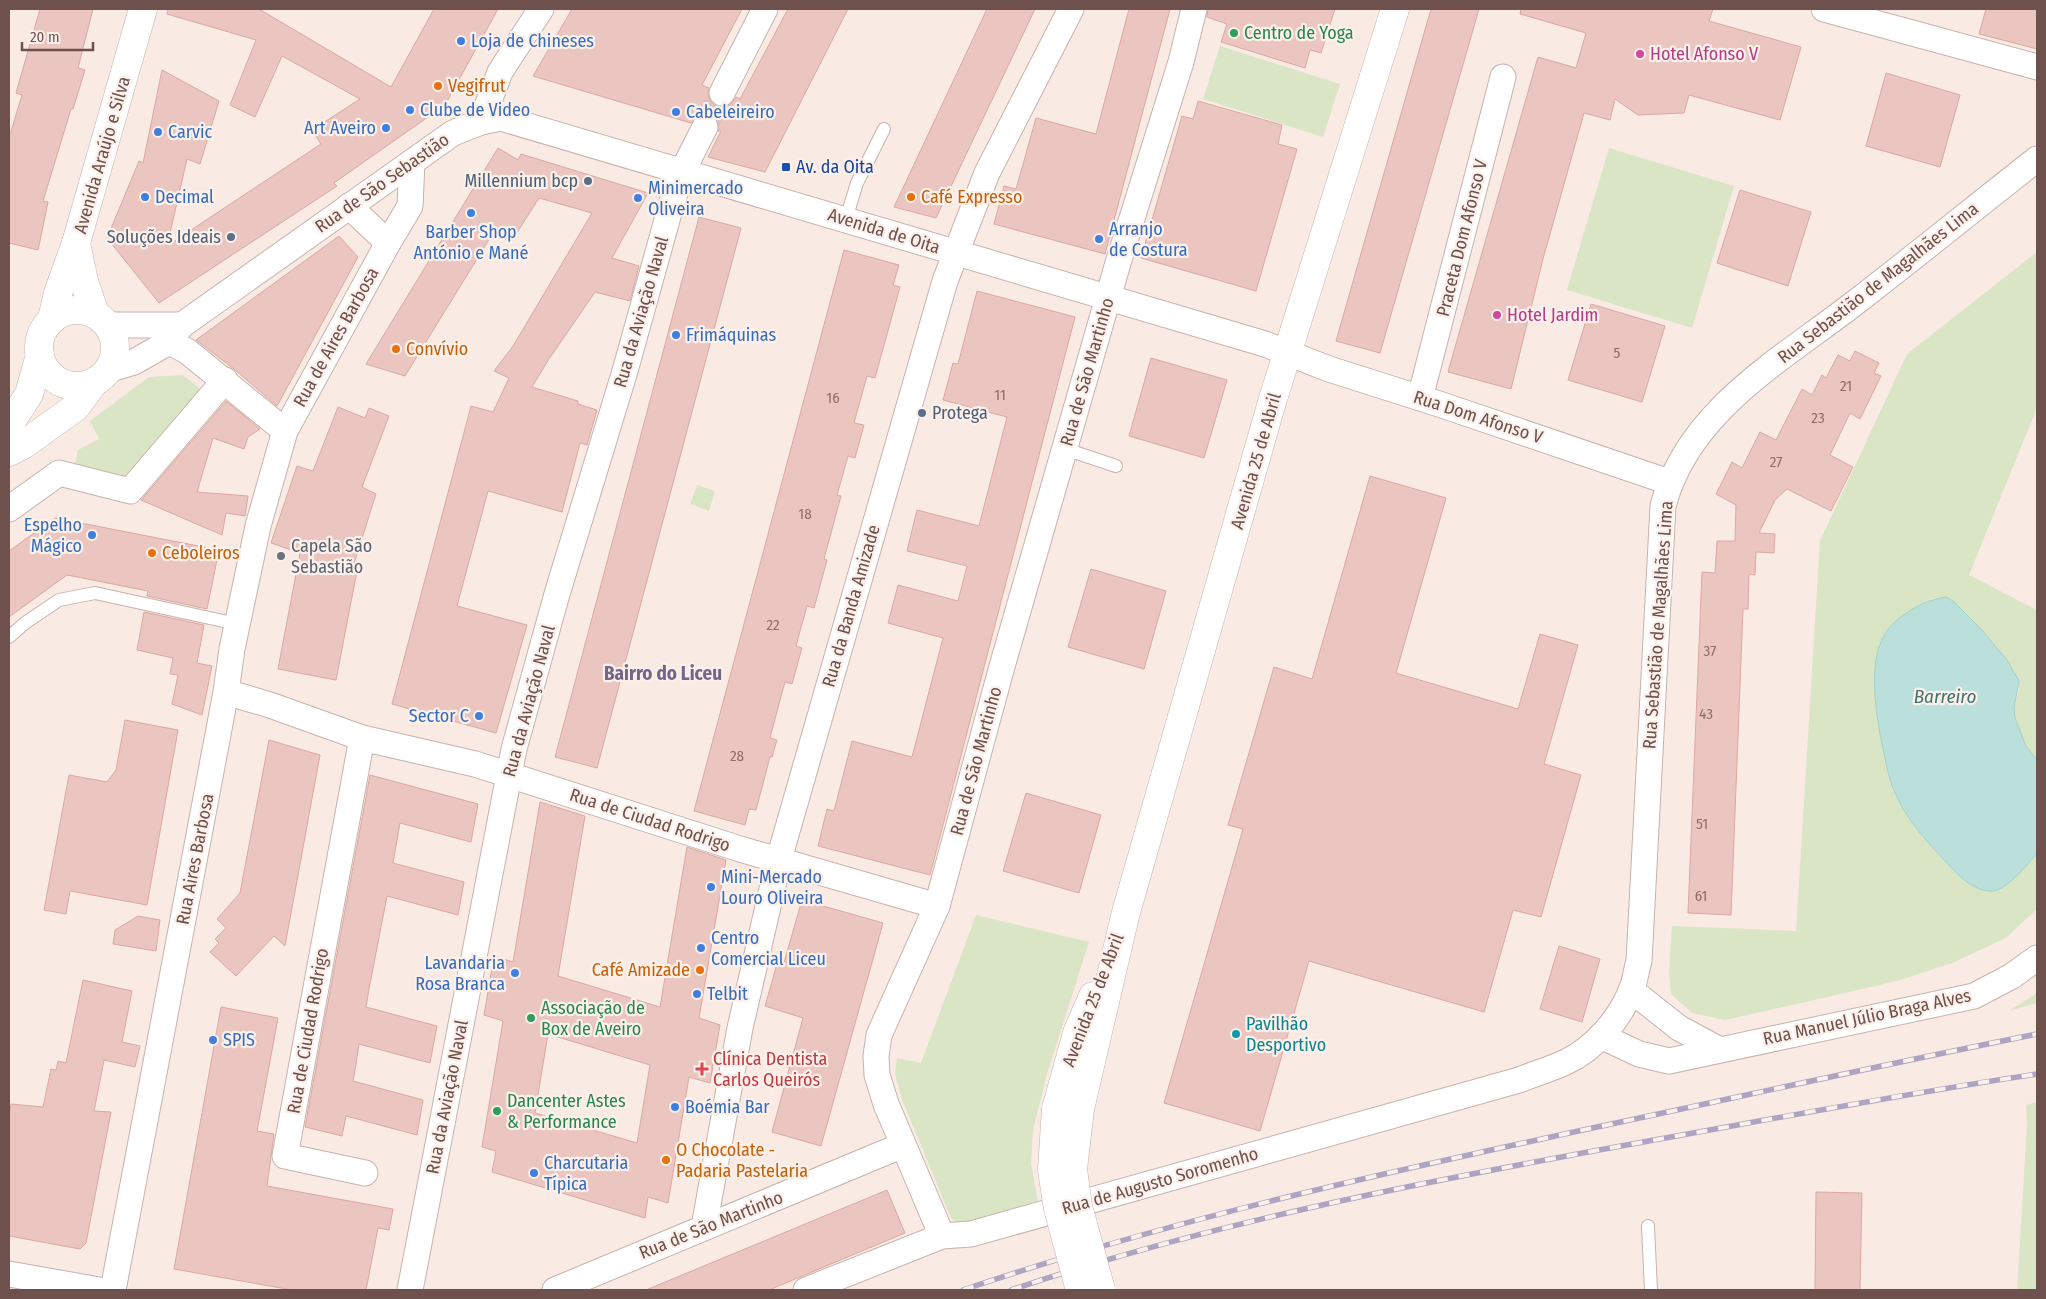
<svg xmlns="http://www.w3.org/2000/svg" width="2046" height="1299" viewBox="0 0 2046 1299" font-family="'Fira Sans Condensed',sans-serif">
<rect width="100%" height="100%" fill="#f9ebe4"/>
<g fill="#dae5c5">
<path d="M1220,46L1340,84L1323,137L1203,99Z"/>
<path d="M1609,148L1734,186L1692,328L1567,290Z"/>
<path d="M2037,252V408L1969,575L2037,610V760L2026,746L2015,718L2014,708L2019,689L2014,671L1971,618L1953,601L1934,598L1901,616L1875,688L1876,710L1888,772L1895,794L1909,819L1924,839L1957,874L1974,887L1992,891L2005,886L2037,853V909L2006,938L1952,963L1897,981L1788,1006L1725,1020L1692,1013L1671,994L1669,973L1672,926L1796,931L1820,541L1907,354Z"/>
<path d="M183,375L204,392L127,478L75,465L78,450L99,439L90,421L149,377Z"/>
<path d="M697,485L715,491L709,511L690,504Z"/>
<path d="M976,915L1089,942L1047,1074L1033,1130L1031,1164L1038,1202L968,1225L958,1224L951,1218L901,1097L895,1074L897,1058L921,1063Z"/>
<path d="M2037,993V1003L2009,1011Z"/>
<path d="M2037,1102V1290H2017L2027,1125L2026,1105Z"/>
</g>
<path fill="#bbe0db" stroke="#a3d0cb" d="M1946,597L1953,601L1981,629L2007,660L2019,681L2014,708L2015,718L2026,746L2037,760V853C2028,864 2006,891 1992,891C1974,892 1958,875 1948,864C1928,843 1908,822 1896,795C1888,779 1886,761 1882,744C1876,715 1868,662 1884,636C1890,624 1900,617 1911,610C1923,603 1932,599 1946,597Z"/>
<g fill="#ebc5bf" stroke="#dca8a1" fill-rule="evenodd">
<path d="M40,9H93L78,68L85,70L73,109H71L43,201L48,202L38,250L9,243V138L22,95L16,93Z"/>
<path d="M168,9H259L391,87L434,9H498L445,105L334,183L337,186L159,303L107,238L139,161L143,163L162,70L219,101L200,164L187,159L167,246L321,144L312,130L360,99L282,56L255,117L230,105L256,40L167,14Z"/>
<path d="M572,9H742L702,85L709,88L708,94L710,101L716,106L722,107L730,105L736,97L740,99L788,9H848L765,172L708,157L721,131H718L717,120L711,114L705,113L698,115L691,123L533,76Z"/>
<path d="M987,9H1035L936,218L894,207Z"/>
<path d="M1129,9H1170L1105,254L994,224L1004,186L1016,189L1036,118L1096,134Z"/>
<path d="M1208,9H1335L1321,53L1310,50L1305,68L1221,42L1227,24L1207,17Z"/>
<path d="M1431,9H1479L1380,353L1336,341Z"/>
<path d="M1521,9H1713L1709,21L1801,47L1780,120L1689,95L1684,113L1638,115L1615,99L1610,120L1584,113L1543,259L1511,389L1448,372L1538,57L1576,68L1586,33L1520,14Z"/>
<path d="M1986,9H2037V49L1979,34Z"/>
<path d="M1886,73L1960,95L1940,167L1866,146Z"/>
<path d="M1198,101L1282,125L1278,144L1297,149L1256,291L1141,258L1182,116L1193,119Z"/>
<path d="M498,148L518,160L521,154L648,193L612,258L639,266L630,301L595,292L549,359L532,387L578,401V404L597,410L587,445L580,443L562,512L488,491L457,606L527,625L496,733L392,704L471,406L493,412L509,378L494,371L513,346L592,213L539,198L511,242L493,233L405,376L366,364Z"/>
<path d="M1740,190L1811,212L1788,286L1717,263Z"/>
<path d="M699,217L741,228L597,768L555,757Z"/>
<path d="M339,236L358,257L277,406L234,369L196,340Z"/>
<path d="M844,250L899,265L893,285L900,287L875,378L867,376L854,423L864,425L855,458L848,456L837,495L841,496L824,559L827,560L814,608L807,606L796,646L802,648L792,684L785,682L780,700L770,738L777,740L772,757H770L756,810L749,809L745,825L694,811Z"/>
<path d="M977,291L1075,317L930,875L818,846L827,809L834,811L852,741L912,757L943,638L888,623L898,585L958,601L967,566L907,551L917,510L979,526L1007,417L943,400L953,363L958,364Z"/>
<path d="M1591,304L1665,326L1642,402L1568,380Z"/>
<path d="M1855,351L1879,363L1874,373L1881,376L1860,419L1850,413L1830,455L1853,467L1831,511L1787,489L1775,500L1759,533L1775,534L1774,553L1756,552L1755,575L1749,574L1748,609H1743L1731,915L1688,913L1702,572L1715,573L1717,541H1735L1736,505L1716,494L1732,462L1742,468L1760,432L1776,440L1802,389L1812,395L1822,375L1826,378L1838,355L1850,361Z"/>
<path d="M1151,358L1227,380L1204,458L1129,436Z"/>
<path d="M226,401L260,429L248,437L244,449L213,438L197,492L248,496L245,516L226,513L222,535L141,500Z"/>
<path d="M338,407L365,418L369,408L389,416L362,487L376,494L352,570L357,571L336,680L278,669L300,553L271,543L297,466L313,471Z"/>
<path d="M1370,476L1446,498L1396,673L1518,709L1540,634L1578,645L1544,764L1581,775L1541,917L1513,910L1484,1012L1309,961L1260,1131L1164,1103L1243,829L1228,825L1274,667L1312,679Z"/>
<path d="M55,518L219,550L207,609L147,596L148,591L67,575L9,617V551Z"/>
<path d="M1091,569L1166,591L1144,669L1068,647Z"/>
<path d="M144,612L204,625L197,663L212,666L202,715L172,704L178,675L170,674L173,658L137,650Z"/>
<path d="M125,720L178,730L147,905L70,891L66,914L44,910L69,775L107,782L116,770Z"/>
<path d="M269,740L320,755L285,946L274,936L236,976L210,952L219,943L215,939L226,928L217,919L240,893Z"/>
<path d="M370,775L478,804L471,842L400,823L393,863L464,882L458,915L387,896L369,989L366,1007L437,1026L430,1063L359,1044L356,1064L353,1081L423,1100L417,1135L346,1116L342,1136L305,1127Z"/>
<path d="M1026,793L1101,815L1079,893L1003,871Z"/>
<path d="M540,802L585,816L558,976L660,1007L687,847L726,860L699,1018L720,1025L710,1083L689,1077L668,1203L648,1197L645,1218L492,1172L496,1151L482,1147L503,1021L484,1015L494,956L513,962ZM548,1034L650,1065L637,1143L535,1113Z"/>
<path d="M802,900L883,923L821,1146L772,1132L803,1018L765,1006L777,964L783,966Z"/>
<path d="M138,916L160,920L156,951L113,944L115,930Z"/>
<path d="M1559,946L1600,959L1582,1022L1540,1009Z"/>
<path d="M83,980L132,991L122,1042L140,1046L135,1067L104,1060L94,1111L111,1112L86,1243L80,1249L9,1236V1115L11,1104L43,1107L51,1069L56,1070L58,1061L66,1063Z"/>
<path d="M221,1007L278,1018L257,1131L274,1134L267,1186L393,1209L389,1230L378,1228L366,1290H292L174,1269Z"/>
<path d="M887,1190L905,1233L769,1290H646Z"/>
<path d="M1816,1192L1862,1193L1860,1290H1815Z"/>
</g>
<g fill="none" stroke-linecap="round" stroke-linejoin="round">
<path stroke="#d6c4be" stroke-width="25" stroke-dasharray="25 12" stroke-linecap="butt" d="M705,127L722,93"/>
<defs>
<g id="service">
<path d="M846,219L857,183L884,129"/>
<path d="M1065,449L1116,466"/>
<path d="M9,637L25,623L59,600L95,593L237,624"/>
<path d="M1648,1226L1651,1290"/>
</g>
<g id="minor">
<path d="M1824,9L2037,67"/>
<path d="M722,93L765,9"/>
<path d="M481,122L500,72L541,9"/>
<path d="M349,206L388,243"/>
<path d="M108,325H182"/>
<path d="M169,342L187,351L285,431"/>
<path d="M107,370L134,362L169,342L182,325L453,133L481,122L501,118L1265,344L1329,369L1439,404L1669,482"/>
<path d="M1420,398L1503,77"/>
<path d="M9,509L59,473L130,491L225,380"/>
<path d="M226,692L270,705L362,738L475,764L740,849L937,906"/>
<path d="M362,738L285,1156L365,1173"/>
<path d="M1631,990L1679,1028L1718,1049"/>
<path d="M1601,1036L1639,1054L1669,1061L1974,996L2012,976L2037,958"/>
<path d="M704,1227L740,1028L779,859L945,281L987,173L1071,9"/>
<path d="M942,1236L886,1104L877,1075L876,1056L879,1035L937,906L1001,670L1118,263L1181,62L1194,9"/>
<path d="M9,1274L99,1290"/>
<path d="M113,1290L226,692L232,649L258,526L285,431L388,243L410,206L412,162"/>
<path d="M410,1290L514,749L557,594L625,371L672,202L682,172L705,127"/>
<path d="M555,1290L903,1145"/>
<path d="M806,1290L942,1236L971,1234L1519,1080C1534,1074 1551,1069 1566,1062C1595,1048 1619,1020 1631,991C1635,982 1636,971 1639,961L1663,506C1688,410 1783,359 1856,302C1917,255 1977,206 2037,159"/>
</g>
<g id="tertiary">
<path d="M76,243L84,281L95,314"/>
<circle cx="77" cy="348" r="38"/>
<path d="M52,319L58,293L76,243L143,9"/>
<path d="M9,425L29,394L40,355"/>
<path d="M9,452L23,445L76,407L95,381"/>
<path d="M1056,1109L1077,1033L1093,996"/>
<path d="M1080,1109L1125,916L1272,402L1395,9"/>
</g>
</defs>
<use href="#service" stroke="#c8b2ac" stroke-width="14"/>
<use href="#minor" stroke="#c8b2ac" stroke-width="27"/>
<use href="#tertiary" stroke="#c8b2ac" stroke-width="29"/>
<use href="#service" stroke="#fff" stroke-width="12"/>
<use href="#minor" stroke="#fff" stroke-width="25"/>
<use href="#tertiary" stroke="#fff" stroke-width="28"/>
<defs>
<g id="rail">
<path d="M963,1290C1169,1220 1383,1173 1597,1127C1744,1096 1890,1063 2037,1034"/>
<path d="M1011,1290C1213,1222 1423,1182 1632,1144C1767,1120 1902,1094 2037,1074"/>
</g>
</defs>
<use href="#rail" stroke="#aca4c1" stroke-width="5.5"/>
<use href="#rail" stroke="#fcf0ea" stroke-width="4" stroke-dasharray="11" stroke-linecap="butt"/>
<defs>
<g id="tertiary-bridge">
<path d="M1056,1109L1052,1170L1058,1209L1080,1290"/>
<path d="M1080,1109L1073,1169L1078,1206L1101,1290"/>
</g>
</defs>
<use href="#tertiary-bridge" stroke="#c8b2ac" stroke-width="29" stroke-linecap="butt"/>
<use href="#tertiary-bridge" stroke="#fff" stroke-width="28"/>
</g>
<g fill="#2e9e5b" stroke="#fcf0ea" stroke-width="2">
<circle cx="1234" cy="33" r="5"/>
<circle cx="531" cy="1018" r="5"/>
<circle cx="497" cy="1111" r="5"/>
</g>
<g fill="#3f7fe0" stroke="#fcf0ea" stroke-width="2">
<circle cx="461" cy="41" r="5"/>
<circle cx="410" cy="110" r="5"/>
<circle cx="676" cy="112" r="5"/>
<circle cx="386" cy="128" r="5"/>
<circle cx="158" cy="132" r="5"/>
<circle cx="145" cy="197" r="5"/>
<circle cx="638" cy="198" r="5"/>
<circle cx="471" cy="213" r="5"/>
<circle cx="1099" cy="239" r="5"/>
<circle cx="676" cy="335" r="5"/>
<circle cx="92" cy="535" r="5"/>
<circle cx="479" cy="716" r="5"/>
<circle cx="711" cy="887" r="5"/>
<circle cx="701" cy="948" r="5"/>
<circle cx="515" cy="973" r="5"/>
<circle cx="697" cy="994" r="5"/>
<circle cx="213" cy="1040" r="5"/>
<circle cx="675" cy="1107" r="5"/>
<circle cx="534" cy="1173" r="5"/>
</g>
<g fill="#d1479c" stroke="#fcf0ea" stroke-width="2">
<circle cx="1640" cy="54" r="5"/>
<circle cx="1497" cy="315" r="5"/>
</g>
<g fill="#e8710a" stroke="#fcf0ea" stroke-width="2">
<circle cx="438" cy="86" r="5"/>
<circle cx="911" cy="197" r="5"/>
<circle cx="396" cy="349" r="5"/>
<circle cx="152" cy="553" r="5"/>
<circle cx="700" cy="970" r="5"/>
<circle cx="666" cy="1160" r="5"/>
</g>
<rect fill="#1a4fb4" stroke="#fcf0ea" stroke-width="2" x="781" y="162" width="10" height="10" rx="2.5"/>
<g fill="#5c6f8a" stroke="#fcf0ea" stroke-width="2">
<circle cx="588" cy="181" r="5"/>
<circle cx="231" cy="237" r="5"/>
<circle cx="922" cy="413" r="5"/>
</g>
<circle fill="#6b7280" stroke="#fcf0ea" stroke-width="2" cx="281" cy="556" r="5"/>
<circle fill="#0f9aa8" stroke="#fcf0ea" stroke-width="2" cx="1236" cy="1034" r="5"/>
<path fill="#e0444e" stroke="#fcf0ea" stroke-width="2" d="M699.5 1061.5h5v5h5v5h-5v5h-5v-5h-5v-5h5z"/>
<g text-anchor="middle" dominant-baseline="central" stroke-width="4.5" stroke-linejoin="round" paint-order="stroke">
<g font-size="15" fill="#8d6d6a">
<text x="1617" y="353">5</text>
<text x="1846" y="386">21</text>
<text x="1000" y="395">11</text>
<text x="833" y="398">16</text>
<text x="1818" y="418">23</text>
<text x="1776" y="462">27</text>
<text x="805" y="514">18</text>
<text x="773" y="625">22</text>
<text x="1710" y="651">37</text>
<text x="1706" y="714">43</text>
<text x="737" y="756">28</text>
<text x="1702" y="824">51</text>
<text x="1701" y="896">61</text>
</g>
<g font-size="18" fill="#27864d" stroke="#fcf0ea" text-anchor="start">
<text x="1244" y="33">Centro de Yoga</text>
<text x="541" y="1008">Associação de<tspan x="541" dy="21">Box de Aveiro</tspan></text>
<text x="507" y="1101">Dancenter Astes<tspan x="507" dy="21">&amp; Performance</tspan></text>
</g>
<g font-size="18" fill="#366cbe" stroke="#fcf0ea" text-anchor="start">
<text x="471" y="41">Loja de Chineses</text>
<text x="420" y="110">Clube de Video</text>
<text x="686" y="112">Cabeleireiro</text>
<text x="376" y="128" text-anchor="end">Art Aveiro</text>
<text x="168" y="132">Carvic</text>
<text x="648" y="188">Minimercado<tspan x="648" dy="21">Oliveira</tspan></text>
<text x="155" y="197">Decimal</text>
<text x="1109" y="229">Arranjo<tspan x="1109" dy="21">de Costura</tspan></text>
<text x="471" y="232" text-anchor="middle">Barber Shop<tspan x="471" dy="21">António e Mané</tspan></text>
<text x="686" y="335">Frimáquinas</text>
<text x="82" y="525" text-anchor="end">Espelho<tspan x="82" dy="21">Mágico</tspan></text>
<text x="469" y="716" text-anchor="end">Sector C</text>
<text x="721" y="877">Mini-Mercado<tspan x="721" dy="21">Louro Oliveira</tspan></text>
<text x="711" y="938">Centro<tspan x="711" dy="21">Comercial Liceu</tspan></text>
<text x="505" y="963" text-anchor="end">Lavandaria<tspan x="505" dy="21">Rosa Branca</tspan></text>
<text x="707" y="994">Telbit</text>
<text x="223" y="1040">SPIS</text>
<text x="685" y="1107">Boémia Bar</text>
<text x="544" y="1163">Charcutaria<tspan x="544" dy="21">Típica</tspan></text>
</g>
<g font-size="18" fill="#b23c85" stroke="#fcf0ea" text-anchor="start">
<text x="1650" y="54">Hotel Afonso V</text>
<text x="1507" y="315">Hotel Jardim</text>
</g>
<g font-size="18" fill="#c56008" stroke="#fcf0ea" text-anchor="start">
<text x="448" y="86">Vegifrut</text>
<text x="921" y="197">Café Expresso</text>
<text x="406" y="349">Convívio</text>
<text x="162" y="553">Ceboleiros</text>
<text x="690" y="970" text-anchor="end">Café Amizade</text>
<text x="676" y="1150">O Chocolate -<tspan x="676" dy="21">Padaria Pastelaria</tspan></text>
</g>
<g font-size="18" fill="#6e504d" stroke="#fcf0ea">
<text transform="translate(102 155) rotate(-74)">Avenida Araújo e Silva</text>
<text transform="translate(382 183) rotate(-35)">Rua de São Sebastião</text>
<text transform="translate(884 231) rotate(17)">Avenida de Oita</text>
<text transform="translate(1462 238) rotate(-76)">Praceta Dom Afonso V</text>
<text transform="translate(1878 283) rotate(-38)">Rua Sebastião de Magalhães Lima</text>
<text transform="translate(641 312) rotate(-74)">Rua da Aviação Naval</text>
<text transform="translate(336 337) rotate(-61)">Rua de Aires Barbosa</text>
<text transform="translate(1087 372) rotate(-74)">Rua de São Martinho</text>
<text transform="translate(1478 417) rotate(18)">Rua Dom Afonso V</text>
<text transform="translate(1256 461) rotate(-74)">Avenida 25 de Abril</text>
<text transform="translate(851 606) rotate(-74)">Rua da Banda Amizade</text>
<text transform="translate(1658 625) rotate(-86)">Rua Sebastião de Magalhães Lima</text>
<text transform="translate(529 701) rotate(-75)">Rua da Aviação Naval</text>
<text transform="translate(976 761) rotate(-75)">Rua de São Martinho</text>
<text transform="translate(650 820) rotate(18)">Rua de Ciudad Rodrigo</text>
<text transform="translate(195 859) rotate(-79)">Rua Aires Barbosa</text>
<text transform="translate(1093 1000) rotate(-69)">Avenida 25 de Abril</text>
<text transform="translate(1867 1017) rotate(-12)">Rua Manuel Júlio Braga Alves</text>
<text transform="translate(308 1031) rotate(-80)">Rua de Ciudad Rodrigo</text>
<text transform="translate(447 1097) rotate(-79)">Rua da Aviação Naval</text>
<text transform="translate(1160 1181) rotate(-16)">Rua de Augusto Soromenho</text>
<text transform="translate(711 1225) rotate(-22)">Rua de São Martinho</text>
</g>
<g font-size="18" fill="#164399" stroke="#fcf0ea" text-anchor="start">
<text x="796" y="167">Av. da Oita</text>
</g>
<g font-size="18" fill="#4e5e75" stroke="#fcf0ea" text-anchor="end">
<text x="578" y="181">Millennium bcp</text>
<text x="221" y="237">Soluções Ideais</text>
<text x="932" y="413" text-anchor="start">Protega</text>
</g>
<g font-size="18" fill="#5b616d" stroke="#fcf0ea" text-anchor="start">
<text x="291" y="546">Capela São<tspan x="291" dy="21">Sebastião</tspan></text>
</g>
<g font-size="18" fill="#0d838f" stroke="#fcf0ea" text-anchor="start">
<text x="1246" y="1024">Pavilhão<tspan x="1246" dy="21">Desportivo</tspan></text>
</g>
<g font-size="18" fill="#be3a42" stroke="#fcf0ea" text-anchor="start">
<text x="713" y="1059">Clínica Dentista<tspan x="713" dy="21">Carlos Queirós</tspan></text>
</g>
<g font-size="19" font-weight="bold" fill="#74658b" stroke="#fcf0ea">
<text x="663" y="673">Bairro do Liceu</text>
</g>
<g font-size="19" font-style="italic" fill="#43726d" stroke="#fcf0ea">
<text x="1945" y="696">Barreiro</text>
</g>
</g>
<rect width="2046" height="1299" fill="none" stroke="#6e504d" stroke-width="20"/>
<path d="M22 42v8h71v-8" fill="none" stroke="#6e504d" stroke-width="2.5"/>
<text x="30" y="42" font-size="15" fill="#6e504d" stroke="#fcf0ea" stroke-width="4" paint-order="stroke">20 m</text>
</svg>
